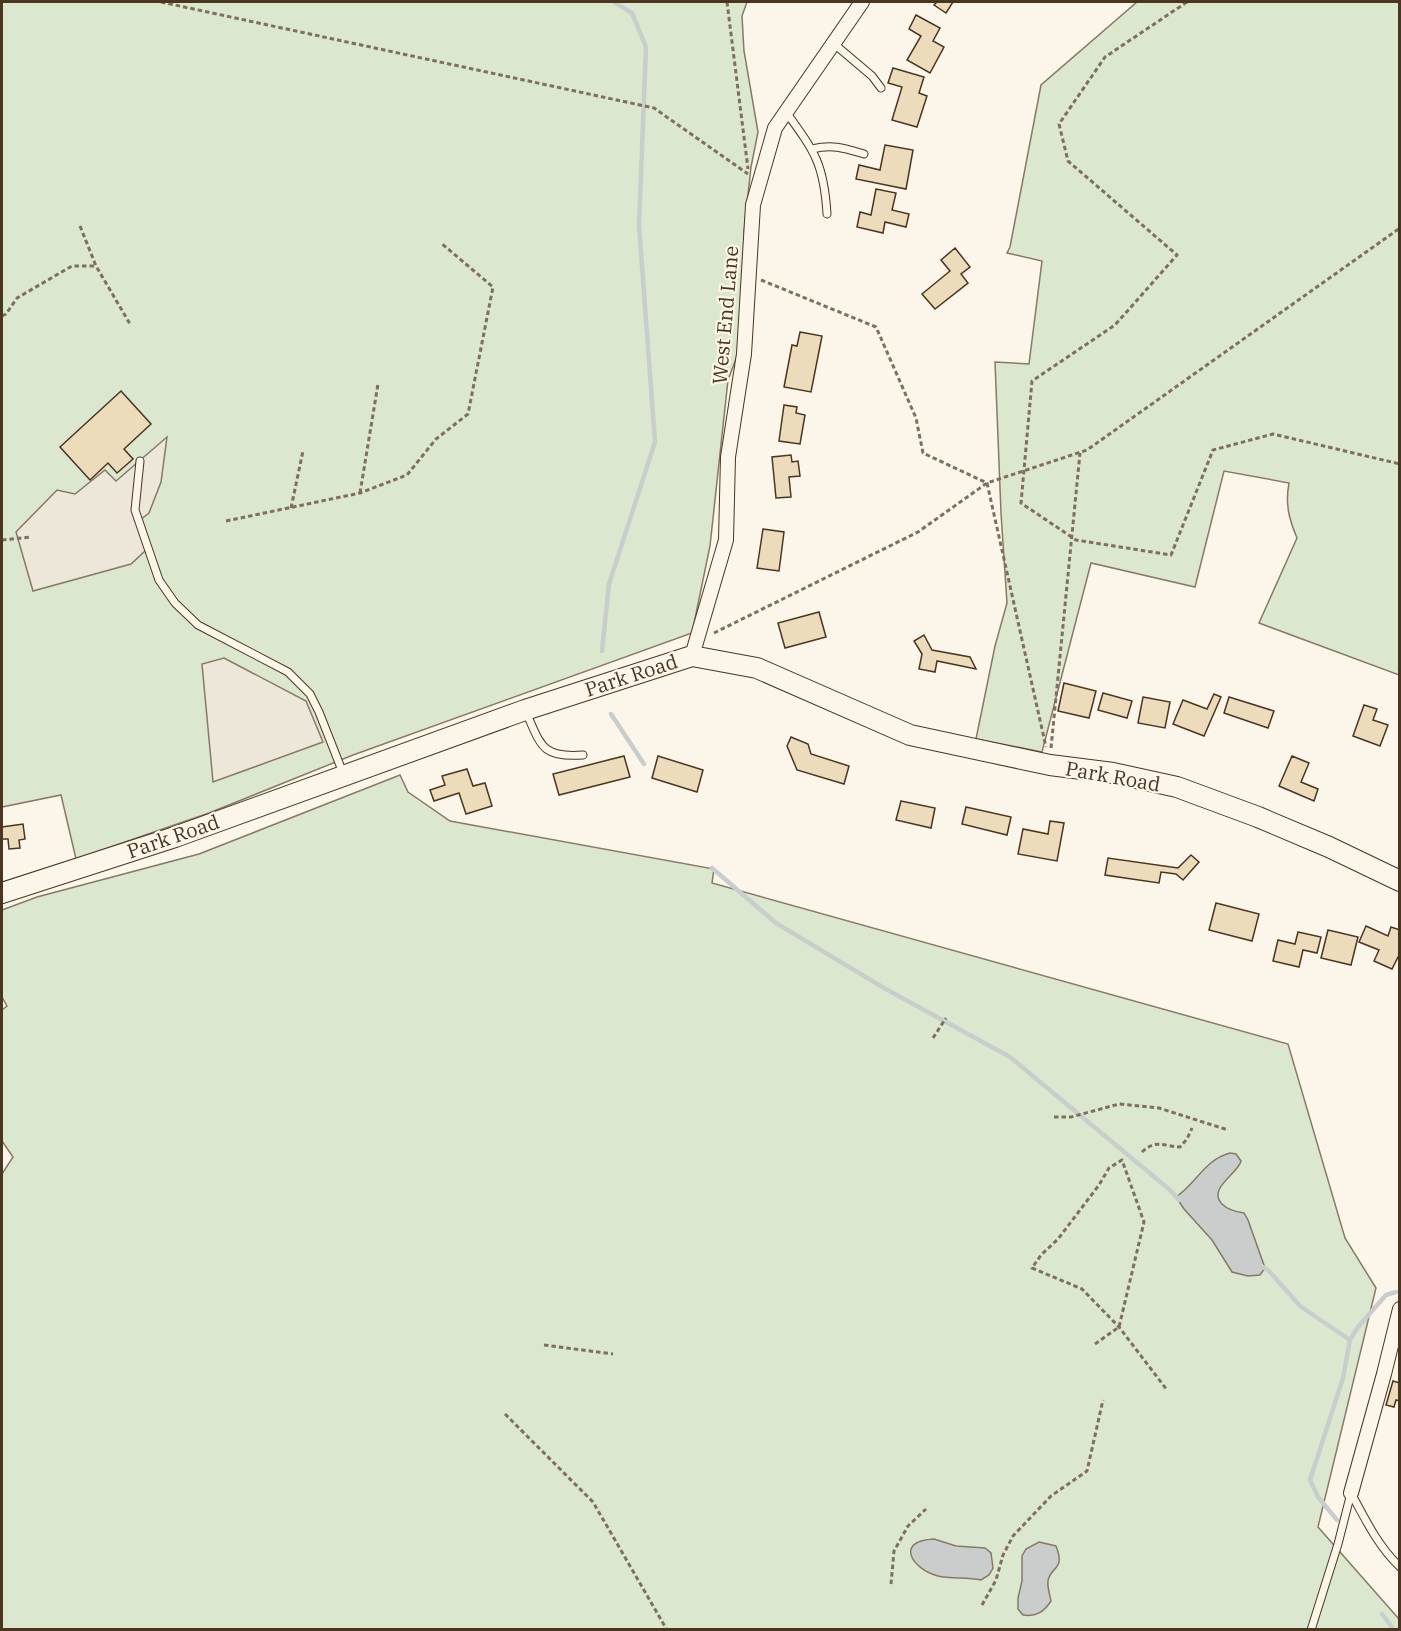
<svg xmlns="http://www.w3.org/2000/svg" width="1401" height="1631" viewBox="0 0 1401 1631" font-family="'IBM Plex Serif',serif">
<rect width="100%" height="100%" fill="#fbf6e9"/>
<g fill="#dce7d0" stroke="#887966" stroke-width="1.5">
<path d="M2,2H747L742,16L744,51L758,132L751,167L744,232L751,264L739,351L728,380L710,546L692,633L353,755L209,813L76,859L61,795L2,807Z"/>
<path d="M1137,2H1399V675L1259,623L1297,538C1289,519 1285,504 1289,483L1224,471L1195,587L1091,563L1042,752L976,739L995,646L1007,603L1001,513L995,362L1029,364L1042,261L1007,253L1010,247L1041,85Z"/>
<path d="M400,775L408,792L450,821L714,869L712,883L1288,1044L1345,1238L1376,1288L1318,1527L1399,1619V1629H2V1174L13,1157L2,1141V1010L7,1006L2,997V910L37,897L199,854Z"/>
</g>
<g fill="#ede7d9" stroke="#887966" stroke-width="1.5">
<path d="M167,437L161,482L149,513L136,523L146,550L131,564L33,591L16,532L57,490L75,494L105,470L116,481Z"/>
<path d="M224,658L306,701L323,742L213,782L202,664Z"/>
</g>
<g fill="#c9cecd" stroke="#887966" stroke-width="1.5">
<path d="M1230,1153L1236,1154L1241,1161C1238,1174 1207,1188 1222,1204C1228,1210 1237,1212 1244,1213L1248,1220L1265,1268L1260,1275L1248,1276L1232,1272L1212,1240L1184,1209L1176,1197C1197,1183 1204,1160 1230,1153Z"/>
<path d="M934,1539L956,1546L985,1548L991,1553L993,1568L989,1575L981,1580C967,1577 951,1579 938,1576C912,1569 894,1541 934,1539Z"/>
<path d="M1039,1542L1056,1546C1066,1571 1050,1566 1048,1581C1047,1587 1050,1595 1051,1601C1044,1612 1036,1617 1023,1615L1018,1609V1598L1022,1581V1556L1026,1549Z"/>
</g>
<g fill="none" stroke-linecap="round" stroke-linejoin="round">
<g stroke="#c9cecd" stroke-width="4.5">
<path d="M602,651L609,584L655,442L639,225L646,47L632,13L614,2"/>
<path d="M611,714L644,764"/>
<path d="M712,868L776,923L884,988L1010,1057L1170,1190L1179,1200"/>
<path d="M1260,1265L1269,1271L1300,1306L1350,1340"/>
<path d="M1337,1520L1318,1497L1310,1480L1343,1378L1350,1340L1358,1327L1386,1295L1396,1292"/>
<path d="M1382,1614L1394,1630"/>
</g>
</g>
<g fill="#ecdcbc" stroke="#4a3520" stroke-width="1.5">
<path d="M937,2H953L946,13L934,5Z"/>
<path d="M916,15L940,28L933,41L944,47L930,73L907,60L921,36L909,29Z"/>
<path d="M893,68L924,77L919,93L927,96L917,127L892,120L902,87L888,83Z"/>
<path d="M885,145L913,150L906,189L856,179L859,165L880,170Z"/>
<path d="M876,189L896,193L892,210L909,214L906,227L885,222L883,233L857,227L860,212L871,215Z"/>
<path d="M955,248L970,267L961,274L968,283L935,309L922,294L950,271L941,260Z"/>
<path d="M800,332L822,336L811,392L784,387L792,345L797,346Z"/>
<path d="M121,391L151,424L124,449L133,459L117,473L108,463L90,480L60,447Z"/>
<path d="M784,405L797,407L796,413L805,415L800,444L779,441Z"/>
<path d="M791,455L792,462L798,461L800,476L789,477L791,497L776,498L772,457Z"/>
<path d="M763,529L784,532L779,571L757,568Z"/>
<path d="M819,612L826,637L785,648L778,623Z"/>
<path d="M924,635L932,650L970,657L976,669L937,661L935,672L919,669L922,654L914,641Z"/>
<path d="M1064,683L1096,691L1089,718L1058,711Z"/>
<path d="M1103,693L1132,701L1127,718L1098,710Z"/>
<path d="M1214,694L1221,697L1204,736L1173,724L1183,700L1207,709Z"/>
<path d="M1143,697L1170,702L1165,728L1138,723Z"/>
<path d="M1229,697L1274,711L1268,728L1224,713Z"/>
<path d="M1364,705L1377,709L1373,720L1388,725L1380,746L1353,736Z"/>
<path d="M791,737L808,744L811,754L849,766L844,784L797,770L787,746Z"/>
<path d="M624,756L630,777L559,795L553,774Z"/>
<path d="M658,756L703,770L697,792L652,778Z"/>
<path d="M1292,756L1309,763L1301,782L1318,789L1314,801L1279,786Z"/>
<path d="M467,769L473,786L485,783L492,806L466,814L459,793L434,801L430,790L445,785L442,776Z"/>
<path d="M901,801L935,808L931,828L896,820Z"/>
<path d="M966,807L1011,817L1007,835L962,824Z"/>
<path d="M1050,821L1064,823L1057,861L1018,854L1023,829L1048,834Z"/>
<path d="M23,824L25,839L19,840L20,848L9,849L8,839H2V827Z"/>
<path d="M1191,855L1199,862L1183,880L1176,874L1161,872L1159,883L1105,875L1108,858L1178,868Z"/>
<path d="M1216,903L1259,914L1252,941L1209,930Z"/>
<path d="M1366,926L1388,936L1391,927L1400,930V953L1392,969L1374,961L1379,950L1359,942Z"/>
<path d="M1328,930L1358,937L1351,965L1321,958Z"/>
<path d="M1298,932L1321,937L1317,953L1303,950L1299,967L1273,961L1278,940L1295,944Z"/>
<path d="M1393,1381L1400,1383V1401L1396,1400L1394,1407L1386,1405Z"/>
</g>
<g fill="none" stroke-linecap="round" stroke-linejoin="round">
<defs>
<g id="service">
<path d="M833,43L872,76L881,88"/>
<path d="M786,112C815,152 824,164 827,214"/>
<path d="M812,149C833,144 844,148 864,154"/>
<path d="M140,461L135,510L159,580L175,603L198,625L288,672L310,694L319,712L343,773"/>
<path d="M526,712C541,746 542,758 583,755"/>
<path d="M1351,1493C1365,1519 1378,1546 1400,1567"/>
<path d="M1311,1630L1338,1544L1351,1493"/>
</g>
<g id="minor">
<path d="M692,656L726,540L728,457L744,354L753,205L775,128L862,2"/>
<path d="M1351,1493L1384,1374L1400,1309"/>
</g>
<path id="secondary" d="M2,893L175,837L525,710L692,656L757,668L910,735L1050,765L1113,773L1177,787L1258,817L1329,847L1400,881"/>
</defs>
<use href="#service" stroke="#4a3520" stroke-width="9"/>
<use href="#minor" stroke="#4a3520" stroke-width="16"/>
<use href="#secondary" stroke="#4a3520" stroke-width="22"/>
<g stroke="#7f6f5c" stroke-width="3" stroke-dasharray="4.5 3" stroke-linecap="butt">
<path d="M161,2L654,108L748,174"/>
<path d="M727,2L748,169"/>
<path d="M1187,2L1105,57L1059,124L1068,161L1177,255L1115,325L1032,381L1021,503L1076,540L1171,555L1213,450L1273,434L1400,464"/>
<path d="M80,226L96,266L130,324"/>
<path d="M761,280L876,327L916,418L923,453L987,483L1046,747"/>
<path d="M2,316L6,314L17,298L72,266H96"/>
<path d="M360,493L378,384"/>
<path d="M291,508L303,451"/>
<path d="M226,521L360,493L407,475L436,439L468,414L493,287L441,243"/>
<path d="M2,540L31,537"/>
<path d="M714,633L918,532L987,483L1087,450L1400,228"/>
<path d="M1051,748L1080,453"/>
<path d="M933,1038L946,1018"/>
<path d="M1054,1117H1071L1119,1104L1159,1108L1228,1130"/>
<path d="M1142,1152C1156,1139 1163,1146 1180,1147L1187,1139L1192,1128"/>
<path d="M1095,1344L1119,1327L1144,1222L1122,1160L1109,1168L1099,1185L1058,1239L1041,1255L1032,1268L1082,1289L1119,1327L1167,1390"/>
<path d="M544,1345L613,1354"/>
<path d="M505,1414L593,1502L667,1630"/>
<path d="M891,1584L894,1551L908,1526L926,1509"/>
<path d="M982,1605L996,1580L1003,1555L1013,1536L1051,1496L1087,1471L1103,1400"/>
</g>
<use href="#service" stroke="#fbf6e9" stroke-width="7"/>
<use href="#minor" stroke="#fbf6e9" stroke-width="14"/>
<use href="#secondary" stroke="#fbf6e9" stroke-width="20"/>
</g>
<g text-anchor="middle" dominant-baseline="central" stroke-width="4.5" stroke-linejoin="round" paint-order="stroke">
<g font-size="20" fill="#4a3520" stroke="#fbf6e9">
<text transform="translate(725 315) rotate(-85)">West End Lane</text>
<text transform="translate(631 675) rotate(-18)">Park Road</text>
<text transform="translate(1113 776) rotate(10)">Park Road</text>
<text transform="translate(173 836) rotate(-19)">Park Road</text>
</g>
</g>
<rect width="1401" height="1631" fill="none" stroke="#4a3520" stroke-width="6"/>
</svg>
